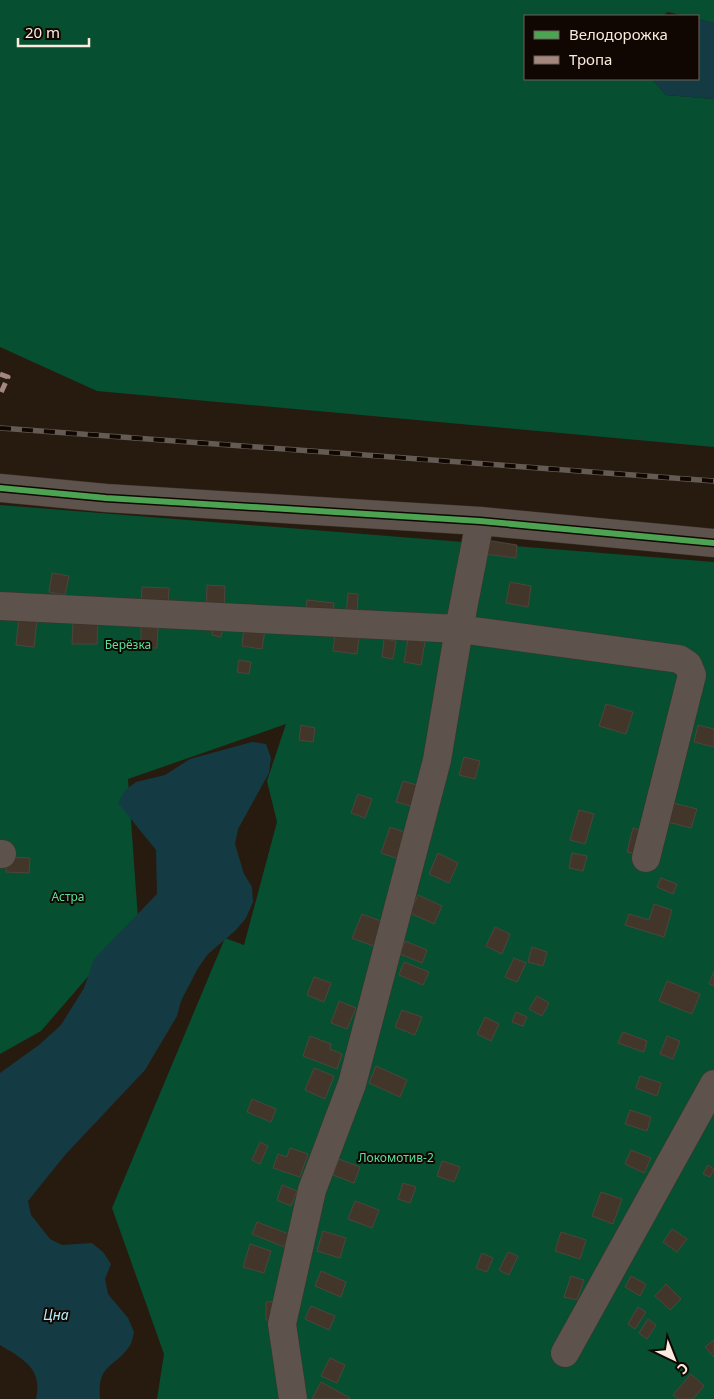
<svg xmlns="http://www.w3.org/2000/svg" width="714" height="1399" viewBox="0 0 714 1399" font-family="'Noto Sans',sans-serif">
<rect width="100%" height="100%" fill="#271b10"/>
<g fill="#064f30">
<path d="M0,0H714V23L698,19V16H684L668,12L662,16H525V79H652L666,95L714,99V447L97,391L0,347Z"/>
<path d="M0,505L714,562V1399H157L164,1354L112,1208L225,938L244,945L277,822L267,781L286,724L128,779L138,919L41,1031L0,1054Z"/>
</g>
<g fill="#143b43">
<path d="M698,19L714,23V99L666,95L652,79H698Z"/>
<path d="M252,742L266,744L271,758L269,773L238,829L235,844L244,874L252,887L253,902L246,918L236,930L208,954L198,968L181,1001L177,1016L145,1070L65,1155L28,1201L31,1215L50,1239L62,1245L92,1243L103,1252L111,1264L105,1279L108,1294L128,1318L134,1332C133,1336 132,1343 129,1347C113,1369 97,1364 100,1399H36C43,1368 23,1359 0,1345V1073L39,1045L61,1025L84,988L94,959L157,894L156,850L118,803L125,790L136,782L165,775L190,759Z"/>
</g>
<g fill="#423529" stroke="#4f443b">
<path d="M486,540L517,545L516,558L485,554Z"/>
<path d="M52,573L69,576L65,595L49,592Z"/>
<path d="M510,582L531,586L528,607L506,603Z"/>
<path d="M207,585L225,586L224,610L206,609Z"/>
<path d="M142,587L169,588L168,604H141Z"/>
<path d="M348,593L358,594L357,618L346,617Z"/>
<path d="M307,600L334,603L332,617L306,614Z"/>
<path d="M19,618L37,620L34,647L16,645Z"/>
<path d="M73,623H98L97,644H72Z"/>
<path d="M213,625L223,627L221,637L212,635Z"/>
<path d="M141,627L158,628L157,648H141Z"/>
<path d="M244,627L265,630L262,649L242,646Z"/>
<path d="M335,635L359,637L357,654L333,651Z"/>
<path d="M384,639L396,641L393,659L382,657Z"/>
<path d="M408,639L425,642L421,665L404,662Z"/>
<path d="M239,660L251,662L249,674L237,672Z"/>
<path d="M606,704L633,712L626,734L599,726Z"/>
<path d="M301,725L315,728L313,742L299,740Z"/>
<path d="M698,725L714,729V747L694,742Z"/>
<path d="M464,757L480,761L475,779L459,775Z"/>
<path d="M403,781L420,786L414,807L396,802Z"/>
<path d="M358,794L372,799L365,818L351,813Z"/>
<path d="M673,803L697,809L691,828L668,822Z"/>
<path d="M579,810L594,814L585,844L570,840Z"/>
<path d="M390,827L407,833L399,859L381,853Z"/>
<path d="M633,828L647,832L641,855L627,852Z"/>
<path d="M438,853L458,863L449,883L429,874Z"/>
<path d="M572,853L587,856L583,871L569,868Z"/>
<path d="M7,857L30,858L29,873L6,872Z"/>
<path d="M661,878L677,884L673,894L657,887Z"/>
<path d="M418,895L442,906L434,924L410,913Z"/>
<path d="M654,904L672,910L664,937L625,925L629,914L649,920Z"/>
<path d="M362,914L386,923L376,947L352,938Z"/>
<path d="M495,927L510,934L502,954L486,946Z"/>
<path d="M405,941L427,950L422,963L400,954Z"/>
<path d="M532,947L547,952L543,966L528,962Z"/>
<path d="M514,958L526,963L517,982L505,977Z"/>
<path d="M404,962L429,972L423,985L399,975Z"/>
<path d="M714,971V986L709,984Z"/>
<path d="M314,977L331,983L324,1002L307,995Z"/>
<path d="M667,981L700,994L692,1014L659,1001Z"/>
<path d="M537,996L549,1003L542,1016L529,1009Z"/>
<path d="M339,1001L356,1008L347,1029L331,1023Z"/>
<path d="M402,1010L422,1017L415,1035L395,1027Z"/>
<path d="M516,1012L527,1017L523,1026L512,1022Z"/>
<path d="M485,1017L499,1024L491,1041L477,1034Z"/>
<path d="M623,1032L647,1041L644,1052L618,1043Z"/>
<path d="M310,1036L331,1044L330,1049L342,1054L337,1069L303,1056Z"/>
<path d="M667,1036L680,1041L673,1059L660,1054Z"/>
<path d="M376,1066L407,1080L400,1097L369,1083Z"/>
<path d="M314,1068L334,1076L325,1099L305,1090Z"/>
<path d="M640,1076L661,1083L657,1096L636,1088Z"/>
<path d="M252,1099L276,1109L271,1122L247,1112Z"/>
<path d="M630,1110L651,1117L647,1131L625,1124Z"/>
<path d="M260,1142L268,1146L260,1164L252,1160Z"/>
<path d="M290,1148L308,1154L300,1177L273,1168L278,1154L287,1157Z"/>
<path d="M631,1150L651,1158L644,1173L625,1164Z"/>
<path d="M339,1159L360,1167L354,1183L333,1175Z"/>
<path d="M442,1161L460,1167L454,1182L437,1176Z"/>
<path d="M708,1165L714,1169L710,1177L703,1174Z"/>
<path d="M403,1183L416,1187L410,1203L398,1199Z"/>
<path d="M282,1185L297,1191L291,1206L277,1200Z"/>
<path d="M601,1192L622,1199L613,1224L592,1216Z"/>
<path d="M355,1201L379,1210L372,1228L348,1219Z"/>
<path d="M257,1222L289,1234L284,1247L252,1234Z"/>
<path d="M672,1229L687,1239L677,1252L663,1242Z"/>
<path d="M323,1231L346,1238L340,1258L317,1251Z"/>
<path d="M561,1232L586,1240L580,1259L555,1251Z"/>
<path d="M250,1244L271,1251L264,1273L243,1267Z"/>
<path d="M508,1252L518,1256L509,1275L499,1270Z"/>
<path d="M482,1253L493,1258L487,1272L476,1268Z"/>
<path d="M321,1271L346,1282L341,1297L315,1286Z"/>
<path d="M571,1276L584,1280L577,1300L564,1297Z"/>
<path d="M631,1276L646,1284L640,1296L625,1287Z"/>
<path d="M666,1284L681,1299L670,1310L655,1296Z"/>
<path d="M280,1301V1320H266V1302Z"/>
<path d="M311,1306L335,1316L329,1330L305,1319Z"/>
<path d="M638,1307L646,1312L635,1329L628,1324Z"/>
<path d="M648,1319L656,1325L647,1339L639,1333Z"/>
<path d="M714,1340V1357L705,1347Z"/>
<path d="M330,1358L345,1365L337,1383L321,1376Z"/>
<path d="M691,1374L704,1386L693,1399H678L673,1395Z"/>
<path d="M321,1382L350,1398L349,1399H312Z"/>
</g>
<g fill="none" stroke-linecap="round" stroke-linejoin="round">
<defs>
<g id="minor">
<path d="M0,488L106,498L480,521L714,543"/>
<path d="M0,606L459,629L679,659L688,665L692,675L646,858"/>
<path d="M0,854H2"/>
<path d="M565,1353L714,1084"/>
<path d="M293,1399L282,1324L312,1190L352,1084L437,760L459,629L480,521"/>
</g>
</defs>
<use href="#minor" stroke="#3e342e" stroke-width="29"/>
<use href="#minor" stroke="#5d534c" stroke-width="28"/>
<defs>
<path id="rail" d="M0,428L714,481"/>
</defs>
<use href="#rail" stroke="#645b52" stroke-width="5.5"/>
<use href="#rail" stroke="#110702" stroke-width="4" stroke-dasharray="11" stroke-linecap="butt"/>
<path stroke="#a5887d" stroke-width="5" stroke-dasharray="10 5" stroke-linecap="butt" d="M0,374L8,377L0,395"/>
<defs>
<path id="cycleway" d="M0,488L106,498L480,521L714,543"/>
</defs>
<use href="#cycleway" stroke="#110702" stroke-width="9"/>
<use href="#cycleway" stroke="#4ca352" stroke-width="6"/>
</g>
<g text-anchor="middle" dominant-baseline="central" stroke-width="4" stroke-linejoin="round" paint-order="stroke">
<g font-size="12" fill="#57e09c" stroke="#110702">
<text x="128" y="644">Берёзка</text>
<text x="68" y="896">Астра</text>
<text x="396" y="1157">Локомотив-2</text>
</g>
<g font-size="14" font-style="italic" fill="#b2ecfb" stroke="#110702">
<text x="56" y="1314">Цна</text>
</g>
</g>
<rect x="524" y="15" width="175" height="65" fill="#110702" stroke="#6f625a"/>
<rect x="534" y="31" width="25" height="8" fill="#4ca352" stroke="#6f625a"/>
<text x="569" y="40" font-size="15" fill="#fbeade">Велодорожка</text>
<rect x="534" y="56" width="25" height="8" fill="#a5887d" stroke="#6f625a"/>
<text x="569" y="65" font-size="15" fill="#fbeade">Тропа</text>
<g transform="translate(674 1359) rotate(137)" stroke="#110702" stroke-width="4" paint-order="stroke">
<path d="M0-4L9 19L0 12L-9 19Z" fill="#fbeade"/>
<text y="-8" font-size="14" font-weight="bold" text-anchor="middle" fill="#fbeade">С</text>
</g>
<path d="M18 38v8h71v-8" fill="none" stroke="#fbeade" stroke-width="2.5"/>
<text x="25" y="38" font-size="15" fill="#fbeade" stroke="#110702" stroke-width="4" paint-order="stroke">20 m</text>
</svg>
